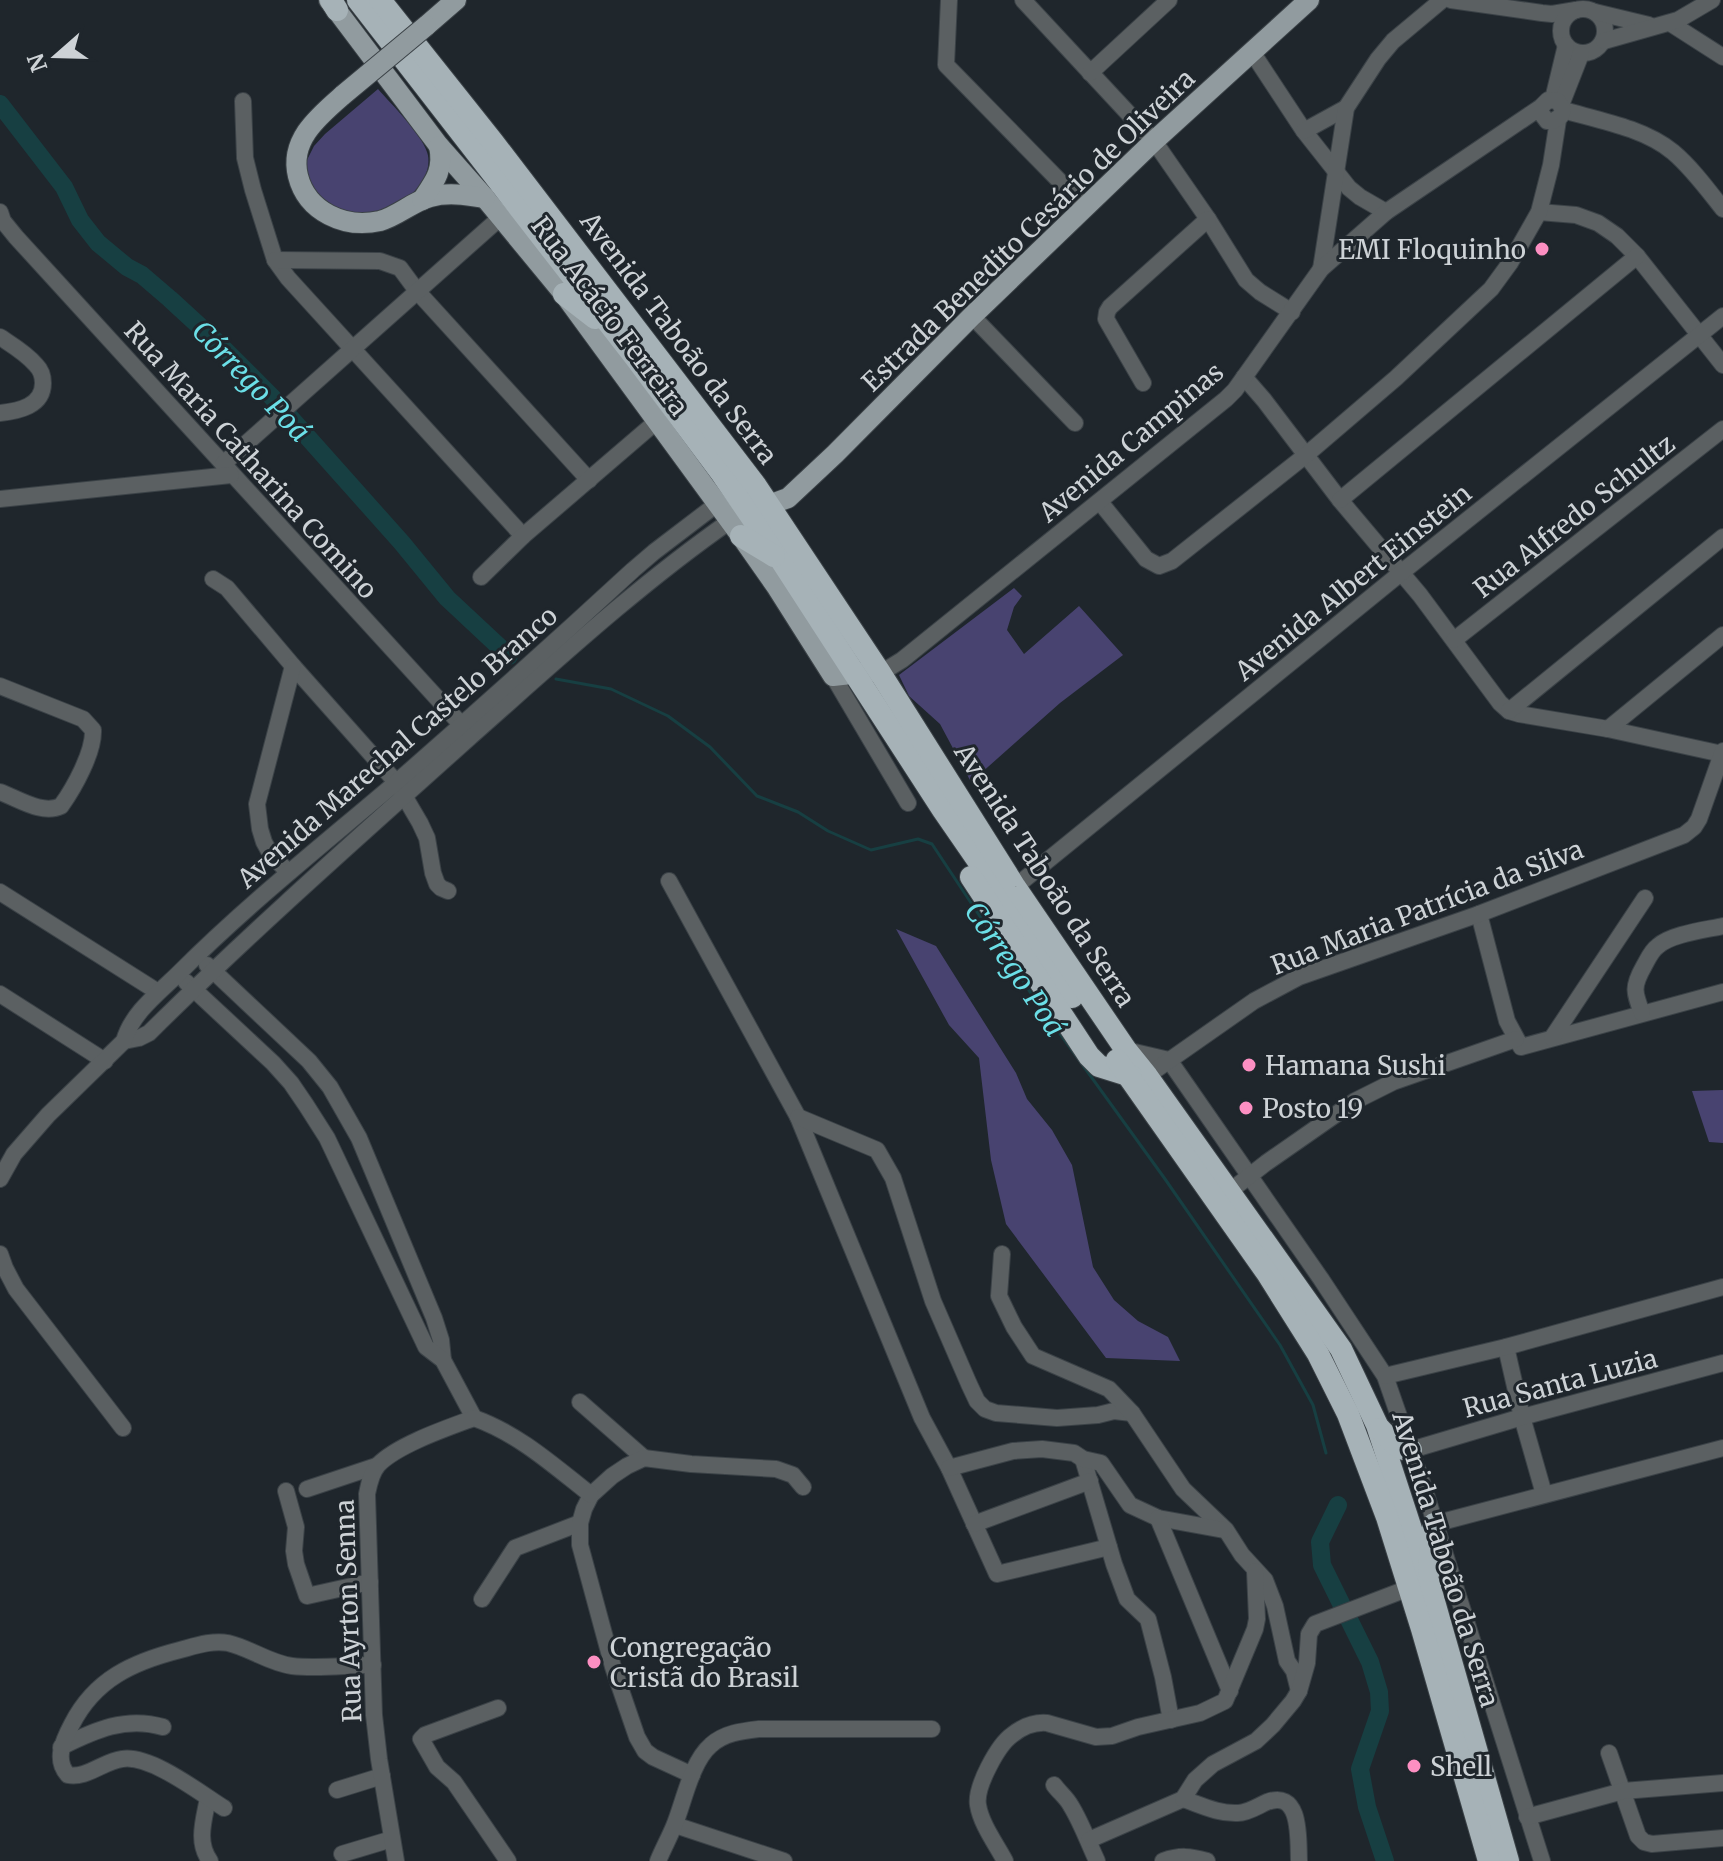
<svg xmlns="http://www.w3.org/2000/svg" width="1723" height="1861" viewBox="0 0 1723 1861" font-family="Merriweather,serif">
<rect width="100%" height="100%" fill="#1f262c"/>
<g fill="#484370">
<path d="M378,89C392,105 421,133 427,152C430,160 428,170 425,176C411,205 377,217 346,215C339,214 330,209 323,207L307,177V160L314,146L325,134Z"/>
<path d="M1014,588L1022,596L1014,607L1007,630L1024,654L1079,606L1123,655L1060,703L971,782L940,724L909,696L899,675Z"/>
<path d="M896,929L936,946L1016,1073L1027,1099L1052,1130L1072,1165L1093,1267L1114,1300L1138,1321L1168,1337L1180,1361L1106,1358L1006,1224L991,1160L979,1058L949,1025Z"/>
<path d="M1723,1090V1143L1709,1142L1692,1091Z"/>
</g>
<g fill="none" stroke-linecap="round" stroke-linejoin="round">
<path stroke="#173f42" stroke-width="3" d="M556,679L611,689L668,716L710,747L757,796L798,812L828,831L871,850L918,839L932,844L1032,995L1165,1179L1280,1345L1313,1405L1326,1453"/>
<g stroke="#173f42" stroke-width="18">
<path d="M0,104L64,187L80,220L98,243L127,267L142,275L170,299L219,344L271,396L402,543L447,598L509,656"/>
<path d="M1338,1505L1320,1542L1322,1565L1370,1662L1379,1692L1380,1711L1360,1769L1367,1807L1385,1861"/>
</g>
<defs>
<g id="minor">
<path d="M949,0L946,65L1085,207"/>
<path d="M1023,0L1154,141L1208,219L1246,280L1260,292L1292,312"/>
<path d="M1451,0L1542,13L1552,14L1576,10"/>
<circle cx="1583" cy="31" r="22"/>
<path d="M1595,12L1649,25"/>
<path d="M1670,23L1723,57"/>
<path d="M1604,41L1678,20L1712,0"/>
<path d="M1252,52L1304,131L1349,188L1360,197L1386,212"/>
<path d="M1090,73L1169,0"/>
<path d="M1553,99L1566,45"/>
<path d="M243,101L245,158L253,190L275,260L288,278L523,536"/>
<path d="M1561,105L1581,54"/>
<path d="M1563,110C1598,120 1644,128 1673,152C1692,168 1708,190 1723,209"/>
<path d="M1304,131L1346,108"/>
<path d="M0,212L3,221L16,237L468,732"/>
<path d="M1539,212L1576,215L1598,223L1617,236L1637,256L1723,365"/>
<path d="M275,260L380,261L400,268L417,291L589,480"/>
<path d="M1321,269L1346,108L1378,59L1393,41L1442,0"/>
<path d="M972,316L1075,423"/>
<path d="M0,337C12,345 26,353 36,365C41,370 43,376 43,383C43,406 19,411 0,413"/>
<path d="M1244,377L1264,400L1340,500L1420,595L1500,703L1509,711L1519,714L1608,729L1722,754"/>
<path d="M1143,383L1106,319L1107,312L1110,307L1208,219"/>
<path d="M223,464L501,217"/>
<path d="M0,499L231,475"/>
<path d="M1340,500L1637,256"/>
<path d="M1100,502L1146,559L1159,566L1172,561L1306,455L1396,378L1491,289L1510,263L1539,212L1551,165L1558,120"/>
<path d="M481,577L523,536L657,421"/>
<path d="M213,579L227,588L293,666L396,782L420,823L427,838L433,873L437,884L441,888L448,891"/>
<path d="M1454,640L1723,429"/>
<path d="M879,671L889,668L902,660L1226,399L1235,390L1321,269L1386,212L1541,107L1548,100L1558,101L1563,110L1561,116L1553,121H1547L1541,113V107"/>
<path d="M833,676L908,803"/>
<path d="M0,686L83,719L93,730C94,752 74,788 61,806C42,815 19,799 0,792"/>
<path d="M1509,711L1723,537"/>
<path d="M1608,729L1723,635"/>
<path d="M288,872L270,853L264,842L260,829L257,804L293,666"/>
<path d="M669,881L798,1117L922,1418L949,1468L997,1574L1109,1547"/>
<path d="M1015,887L1402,572L1723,316"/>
<path d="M0,892L158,992"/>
<path d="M1479,914L1507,1021L1521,1047L1723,992"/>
<path d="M207,965L309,1061L330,1087L359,1138L434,1318L441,1340L443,1360"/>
<path d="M186,982L273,1063L291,1083L306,1105L327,1138L426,1347L443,1360L474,1418"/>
<path d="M0,994L105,1061"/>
<path d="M1642,1013C1634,992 1632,987 1644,966C1648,959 1651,951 1658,946C1671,934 1705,930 1723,926"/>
<path d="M1552,1038L1645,898"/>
<path d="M124,1041L139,1038L149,1033C252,931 361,835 469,738C554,663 637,586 730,521"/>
<path d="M1126,1050L1169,1060"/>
<path d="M1169,1060L1321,1279L1385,1376L1424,1488L1542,1861"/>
<path d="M1147,1076L1254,1001L1299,977L1479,914L1684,835L1694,827L1699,819L1723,751"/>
<path d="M798,1117L877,1150L893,1178L933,1301L969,1384L977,1401L985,1409L996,1413L1057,1418L1098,1415L1114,1411L1132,1413"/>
<path d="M0,1179L14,1154L48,1115L124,1041C132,1012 160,992 180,972C249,903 325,843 399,780C478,711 556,641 633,570L654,552L717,504"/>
<path d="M1221,1198L1266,1163L1355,1101L1393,1082L1516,1039"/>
<path d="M0,1254L5,1268L16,1289L123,1428"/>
<path d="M1002,1254L999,1296L1014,1327L1033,1356L1109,1389L1132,1413L1183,1489L1226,1530L1242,1555L1265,1580L1275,1606L1287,1661L1294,1671L1299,1691"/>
<path d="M1506,1347L1522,1417L1544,1494"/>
<path d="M1385,1376L1506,1347L1723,1287"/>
<path d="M580,1402L644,1458"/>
<path d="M1411,1450L1522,1417L1723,1363"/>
<path d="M1083,1459L1114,1564L1127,1599L1148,1619L1163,1677L1171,1720"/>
<path d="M949,1468L1013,1451L1042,1449L1074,1453L1083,1459L1101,1463L1130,1505L1158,1518L1224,1530"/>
<path d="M307,1489L376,1466"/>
<path d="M286,1491L296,1527L294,1551L296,1564L307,1596L370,1582"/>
<path d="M1158,1518L1230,1691"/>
<path d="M974,1524L1090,1481"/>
<path d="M1434,1524L1723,1448"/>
<path d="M482,1599L515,1548L580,1523"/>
<path d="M498,1708L425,1735L421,1739L437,1767L454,1782L508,1861"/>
<path d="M61,1747C95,1730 126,1716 163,1727"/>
<path d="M1609,1753L1638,1836L1644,1842L1652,1844L1723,1838"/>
<path d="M692,1775L653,1757L645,1751L637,1737L613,1667L580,1545V1523L584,1509L591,1495L612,1476L627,1466L644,1458L691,1464L776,1469L793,1475L803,1487"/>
<path d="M1054,1785C1059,1792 1067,1798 1071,1806C1081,1822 1089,1844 1097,1861"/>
<path d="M337,1790L382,1776"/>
<path d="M208,1798C204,1820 196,1842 210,1861"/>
<path d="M224,1808C200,1793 150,1754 122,1759C104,1761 86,1779 68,1775C54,1760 63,1741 72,1724C95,1679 133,1662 180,1650C195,1646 212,1640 228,1643C250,1648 269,1663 292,1666C318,1669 347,1665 373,1665"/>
<path d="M1527,1817L1623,1791L1723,1783"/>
<path d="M675,1825L784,1861"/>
<path d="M1089,1840L1183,1799"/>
<path d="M342,1854L392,1839"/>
<path d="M396,1861L379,1759L374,1715L367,1494C369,1484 371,1473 378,1465C397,1445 447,1428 474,1418C519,1434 554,1466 591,1495"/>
<path d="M658,1861C663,1849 669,1838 674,1826C684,1802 691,1762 711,1745C724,1733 742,1731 759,1729H932"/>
<path d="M1005,1861C996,1844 981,1824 978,1805C975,1787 998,1745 1012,1735C1022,1727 1035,1722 1047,1723L1096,1737L1112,1736L1138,1727L1200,1713L1225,1701L1255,1629L1257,1619L1255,1571"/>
<path d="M1163,1861C1180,1855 1190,1856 1207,1861"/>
<path d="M1299,1861C1298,1840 1302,1789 1267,1802C1258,1806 1248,1813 1238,1813C1218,1814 1201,1805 1183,1799L1195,1780L1213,1764L1256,1741L1273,1725L1293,1701L1299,1691L1307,1663L1309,1634L1315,1624L1409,1588"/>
</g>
<g id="major">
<path d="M329,0L439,146L485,198L564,294L741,536L776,586L833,676L869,672"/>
<path d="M426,26L456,0"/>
<path d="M343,95C319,116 289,140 298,176C307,212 345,229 380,221C398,216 412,202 430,197C448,192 466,195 485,198"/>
<path d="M422,200C435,181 444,170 439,146"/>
<path d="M753,505H769L788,498L835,454L972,316L1154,141L1309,0"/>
</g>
<g id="highway">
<path d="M331,0L337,10"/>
<path d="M358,0L635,357L722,474L781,560L943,810L1072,997"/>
<path d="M380,0L493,142L756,486L879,671L1015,887L1126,1050L1147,1076L1341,1349L1377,1425L1429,1584L1508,1861"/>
<path d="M564,294L595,318"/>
<path d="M741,536L774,556"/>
<path d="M971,877L1089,1056L1099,1066L1131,1076"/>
<path d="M1117,1060L1267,1273L1318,1354L1348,1414L1387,1517L1422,1629L1489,1861"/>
<path d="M1380,1429C1389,1438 1397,1451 1411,1450"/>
<path d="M1429,1571L1432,1534L1434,1524"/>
</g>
</defs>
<use href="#minor" stroke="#3b4247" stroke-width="18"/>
<use href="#major" stroke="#3b4247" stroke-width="22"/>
<use href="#highway" stroke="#3b4247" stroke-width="24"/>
<use href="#minor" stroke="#5b6062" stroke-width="16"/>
<use href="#major" stroke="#919b9f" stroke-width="20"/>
<use href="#highway" stroke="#a6b2b7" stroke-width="22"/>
<defs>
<path id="major-bridge" d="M343,95L426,26"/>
</defs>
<use href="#major-bridge" stroke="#3b4247" stroke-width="22" stroke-linecap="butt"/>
<use href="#major-bridge" stroke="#919b9f" stroke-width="20"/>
</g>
<g fill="#fc8fc2" stroke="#1f262c" stroke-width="3">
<circle cx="1542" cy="249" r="8"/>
<circle cx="1249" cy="1065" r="8"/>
<circle cx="1246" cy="1108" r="8"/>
<circle cx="594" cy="1662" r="8"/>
<circle cx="1414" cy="1766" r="8"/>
</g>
<g text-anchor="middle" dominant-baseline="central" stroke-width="6" stroke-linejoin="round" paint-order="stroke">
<g font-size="26" fill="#cdd2d6" stroke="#1f262c">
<text transform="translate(1028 230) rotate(-44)">Estrada Benedito Cesário de Oliveira</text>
<text transform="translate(610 316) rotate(53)">Rua Acácio Ferreira</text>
<text transform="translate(679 338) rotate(53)">Avenida Taboão da Serra</text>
<text transform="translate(1131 442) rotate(-40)">Avenida Campinas</text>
<text transform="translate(251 460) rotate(48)">Rua Maria Catharina Comino</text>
<text transform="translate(1574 516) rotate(-38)">Rua Alfredo Schultz</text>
<text transform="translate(1353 582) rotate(-39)">Avenida Albert Einstein</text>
<text transform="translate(397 747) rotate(-41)">Avenida Marechal Castelo Branco</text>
<text transform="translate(1045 875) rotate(57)">Avenida Taboão da Serra</text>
<text transform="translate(1427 907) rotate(-21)">Rua Maria Patrícia da Silva</text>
<text transform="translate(1560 1383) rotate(-15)">Rua Santa Luzia</text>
<text transform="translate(1446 1559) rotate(73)">Avenida Taboão da Serra</text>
<text transform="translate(348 1611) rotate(-92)">Rua Ayrton Senna</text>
</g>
<g font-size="26" fill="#cdd2d6" stroke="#1f262c" text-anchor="start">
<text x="1526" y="249" text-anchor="end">EMI Floquinho</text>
<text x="1265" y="1065">Hamana Sushi</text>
<text x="1262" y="1108">Posto 19</text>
<text x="610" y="1647">Congregação<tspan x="610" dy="30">Cristã do Brasil</tspan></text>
<text x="1430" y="1766">Shell</text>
</g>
<g font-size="28" font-style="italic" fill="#6bdfe7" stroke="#1f262c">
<text transform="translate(251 381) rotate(46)">Córrego Poá</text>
<text transform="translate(1015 969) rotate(56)">Córrego Poá</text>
</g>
</g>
<g transform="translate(56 56) rotate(250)" stroke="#1f262c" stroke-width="6" paint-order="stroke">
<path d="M0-6L14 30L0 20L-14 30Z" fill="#cdd2d6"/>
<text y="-12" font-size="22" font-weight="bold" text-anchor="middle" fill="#cdd2d6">N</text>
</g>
</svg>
